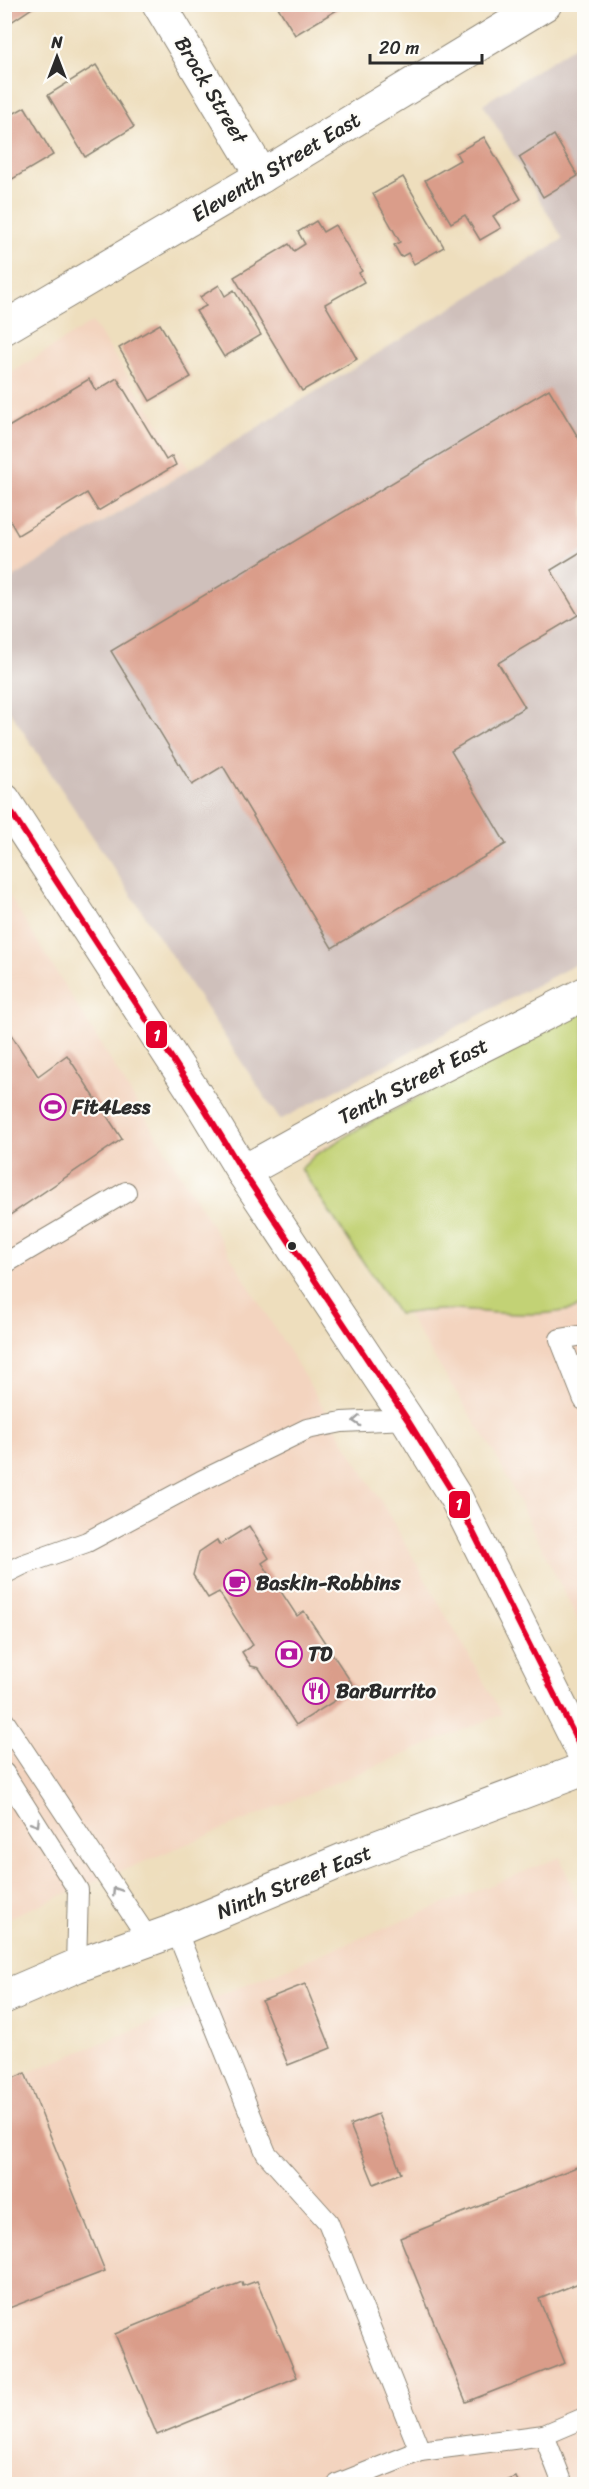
<svg xmlns="http://www.w3.org/2000/svg" width="589" height="2489" viewBox="0 0 589 2489" font-family="Sriracha,sans-serif">
<rect width="100%" height="100%" fill="#fdfcf7"/>
<filter id="ink" filterUnits="userSpaceOnUse"><feTurbulence type="fractalNoise" baseFrequency=".0167" numOctaves="2"/><feDisplacementMap in="SourceGraphic" scale="12" xChannelSelector="R" yChannelSelector="G"/><feConvolveMatrix kernelMatrix="1 2 1 2 8 2 1 2 1" color-interpolation-filters="sRGB"/></filter>
<filter id="wash" filterUnits="userSpaceOnUse"><feTurbulence type="fractalNoise" baseFrequency=".008" numOctaves="4" result="noise"/><feDisplacementMap in="SourceGraphic" scale="24" xChannelSelector="R" yChannelSelector="G"/><feGaussianBlur stdDeviation="1.35" result="paint"/><feColorMatrix in="noise" values="0 0 0 0 0 0 0 0 0 0 0 0 0 0 0 0 0 1.4 0 .05"/><feComposite in="paint" operator="in"/></filter>
<g filter="url(#wash)">
<rect width="100%" height="100%" fill="#eedebd"/>
<g fill="#f3d4bf">
<path d="M92,322L189,469L5,583V377Z"/>
<path d="M4,887L382,1503L502,1714L5,1919Z"/>
<path d="M584,1015V1632L495,1454L306,1155Z"/>
<path d="M560,1857L584,1918V2484H5V2082Z"/>
</g>
<path fill="#cfc0bb" d="M584,40V960L280,1120L5,704V583L563,239L483,104Z"/>
<path fill="#c2d275" stroke="#767e50" stroke-width="1.5" d="M584,1010V1306C541,1320 499,1312 454,1310C436,1309 417,1312 398,1314L301,1169L315,1155L358,1129Z"/>
<g id="blocks">
<g fill="#da9d8a">
<path d="M5,4H38L5,26Z"/>
<path d="M276,4H347L295,35Z"/>
<path d="M96,65L134,127L85,157L48,95Z"/>
<path d="M25,107L53,155L4,184V119Z"/>
<path d="M554,135L578,176L543,197L519,157Z"/>
<path d="M484,137L521,199L493,216L501,228L480,240L465,215L451,223L425,180L460,160L456,153Z"/>
<path d="M403,177L444,247L414,264L408,253L401,257L394,245L400,242L373,194Z"/>
<path d="M316,221L323,232L335,225L362,271L359,273L364,282L325,304L357,359L302,391L234,277L289,244L294,251L305,244L298,232Z"/>
<path d="M219,285L225,296L234,290L261,335L224,357L196,311L206,306L200,297Z"/>
<path d="M160,324L191,377L150,401L119,348Z"/>
<path d="M117,378L166,460L172,456L176,465L98,511L87,493L18,535L5,512V429L89,379L96,391Z"/>
<path d="M549,389L584,447V550L551,570L578,615L498,663L525,707L451,751L506,844L332,948L223,766L192,785L111,651Z"/>
<path d="M4,1024L38,1076L67,1055L122,1139L4,1219Z"/>
<path d="M249,1526L269,1558L262,1563L297,1616L304,1611L355,1688L296,1725L259,1668L251,1666L242,1652L253,1645L219,1592L208,1598L193,1575L199,1552L217,1540L219,1545Z"/>
<path d="M305,1984L331,2048L288,2065L262,2001Z"/>
<path d="M25,2073L105,2271L4,2310V2082Z"/>
<path d="M378,2114L401,2173L374,2184L350,2125Z"/>
<path d="M584,2164V2281L539,2299L565,2363L466,2402L400,2238Z"/>
<path d="M257,2281L297,2377L157,2435L115,2334L242,2282L243,2286Z"/>
<path d="M516,2477L519,2484H499Z"/>
</g>
</g>
</g>
<g filter="url(#ink)">
<use href="#blocks" fill-opacity="0" stroke="#8c8474" stroke-width="1.5"/>
<g fill="none" stroke-linecap="round" stroke-linejoin="round">
<defs>
<g id="service">
<path d="M4,1264L126,1192"/>
<path d="M584,1335L560,1339L584,1400"/>
<path d="M4,1574L22,1565L87,1542L201,1481L307,1429L342,1422L407,1419"/>
<path d="M4,1721L149,1940"/>
<path d="M4,1773L78,1890L76,1966"/>
<path d="M176,1930L266,2153L328,2222L420,2451L544,2435"/>
<path d="M338,2484L420,2451"/>
<path d="M563,2484L544,2435L584,2418"/>
</g>
<g id="minor">
<path d="M159,4L262,176"/>
<path d="M4,328L262,176L545,4"/>
<path d="M243,1172L364,1105L584,994"/>
</g>
<path id="tertiary" d="M4,800L203,1106L243,1172L407,1419L456,1498L584,1754"/>
<path id="secondary" d="M4,1997L76,1966L176,1930L348,1858L584,1769"/>
</defs>
<use href="#service" stroke="#8c8474" stroke-width="22"/>
<use href="#minor" stroke="#8c8474" stroke-width="35"/>
<use href="#tertiary" stroke="#8c8474" stroke-width="35"/>
<use href="#secondary" stroke="#8c8474" stroke-width="35"/>
<use href="#service" stroke="#fff" stroke-width="20"/>
<use href="#minor" stroke="#fff" stroke-width="33"/>
<use href="#tertiary" stroke="#fff" stroke-width="33"/>
<use href="#secondary" stroke="#fff" stroke-width="33"/>
<defs>
<path id="bus-1" d="M4,801L203,1106L243,1172L407,1419L456,1498L584,1754"/>
</defs>
<use href="#bus-1" stroke="#fdfcf7" stroke-width="10"/>
<use href="#bus-1" stroke="#e4002b" stroke-width="6"/>
</g>
<defs><path id="oneway-chevron" d="M-2-3.5L2.5 0L-2 3.5" fill="none" stroke-width="1.6" stroke-linecap="round" stroke-linejoin="round" transform="scale(1.5)"/></defs>
<g stroke="#a0a0a0">
<use href="#oneway-chevron" transform="translate(357 1421) rotate(177)"/>
<use href="#oneway-chevron" transform="translate(36 1823) rotate(58)"/>
<use href="#oneway-chevron" transform="translate(116 1891) rotate(-123)"/>
</g>
</g>
<defs>
<symbol id="stadium-ring" viewBox="-11 -11 22 22"><circle r="9.5" fill="#fdfcf7" stroke="#b5179e" stroke-width="1.5"/><path d="M0-5a6.5 5 0 1 0 0 10a6.5 5 0 1 0 0-10ZM-3.5-1.8h7v3.6h-7Z" fill="#b5179e"/></symbol>
<symbol id="cafe-ring" viewBox="-11 -11 22 22"><circle r="9.5" fill="#fdfcf7" stroke="#b5179e" stroke-width="1.5"/><path d="M-5.5-4.5H6V0H3Q3 3.5 0 3.5H-2.5Q-5.5 3.5-5.5 0ZM3-3.2v2h1.7v-2ZM-6 4.5H4V6H-6Z" fill="#b5179e"/></symbol>
<symbol id="bank-ring" viewBox="-11 -11 22 22"><circle r="9.5" fill="#fdfcf7" stroke="#b5179e" stroke-width="1.5"/><path d="M-6-4H6V4H-6ZM0-2.3a2.3 2.3 0 1 0 0 4.6a2.3 2.3 0 1 0 0-4.6Z" fill="#b5179e"/></symbol>
<symbol id="restaurant-ring" viewBox="-11 -11 22 22"><circle r="9.5" fill="#fdfcf7" stroke="#b5179e" stroke-width="1.5"/><path d="M-5-6h1v4h1v-4h1v4h1v-4h1v5L-1.5 .5V6h-2V.5L-5-1ZM5-6V6H3V1.5H1.5Q1.5-4 5-6Z" fill="#b5179e"/></symbol>
</defs>
<g fill-rule="evenodd">
<use href="#stadium-ring" x="38" y="1092" width="30" height="30"/>
<use href="#cafe-ring" x="222" y="1568" width="30" height="30"/>
<use href="#bank-ring" x="274" y="1639" width="30" height="30"/>
<use href="#restaurant-ring" x="301" y="1676" width="30" height="30"/>
</g>
<circle fill="#2b2b2b" stroke="#fdfcf7" stroke-width="2" cx="292" cy="1246" r="5"/>
<g text-anchor="middle" dominant-baseline="central" stroke-width="4.5" stroke-linejoin="round" paint-order="stroke">
<g font-size="21" fill="#2b2b2b" stroke="#fdfcf7">
<text transform="translate(211 90) rotate(59)">Brock Street</text>
<text transform="translate(276 167) rotate(-31)">Eleventh Street East</text>
<text transform="translate(413 1081) rotate(-27)">Tenth Street East</text>
<text transform="translate(294 1882) rotate(-22)">Ninth Street East</text>
</g>
<g font-size="21" font-weight="bold" fill="#2b2b2b" stroke="#fdfcf7" text-anchor="start">
<text x="72" y="1107">Fit4Less</text>
<text x="256" y="1583">Baskin-Robbins</text>
<text x="308" y="1654">TD</text>
<text x="336" y="1691">BarBurrito</text>
</g>
</g>
<g stroke="#fdfcf7" stroke-width="2">
<rect x="145" y="1020" width="23" height="29" rx="6" fill="#e4002b"/>
<rect x="448" y="1490" width="23" height="29" rx="6" fill="#e4002b"/>
</g>
<g font-size="16" text-anchor="middle" font-weight="bold" fill="#fff">
<text x="157" y="1041">1</text>
<text x="459" y="1510">1</text>
</g>
<rect width="589" height="2489" fill="none" stroke="#fdfcf7" stroke-width="24"/>
<g transform="translate(57 57)" stroke="#fdfcf7" stroke-width="4.5" paint-order="stroke">
<path d="M0-4.5L10 22L0 15L-10 22Z" fill="#2b2b2b"/>
<text y="-9" font-size="16" font-weight="bold" text-anchor="middle" fill="#2b2b2b">N</text>
</g>
<path d="M370 54v9h112v-9" fill="none" stroke="#2b2b2b" stroke-width="3"/>
<text x="379" y="54" font-size="18" fill="#2b2b2b" stroke="#fdfcf7" stroke-width="4.5" paint-order="stroke">20 m</text>
</svg>
